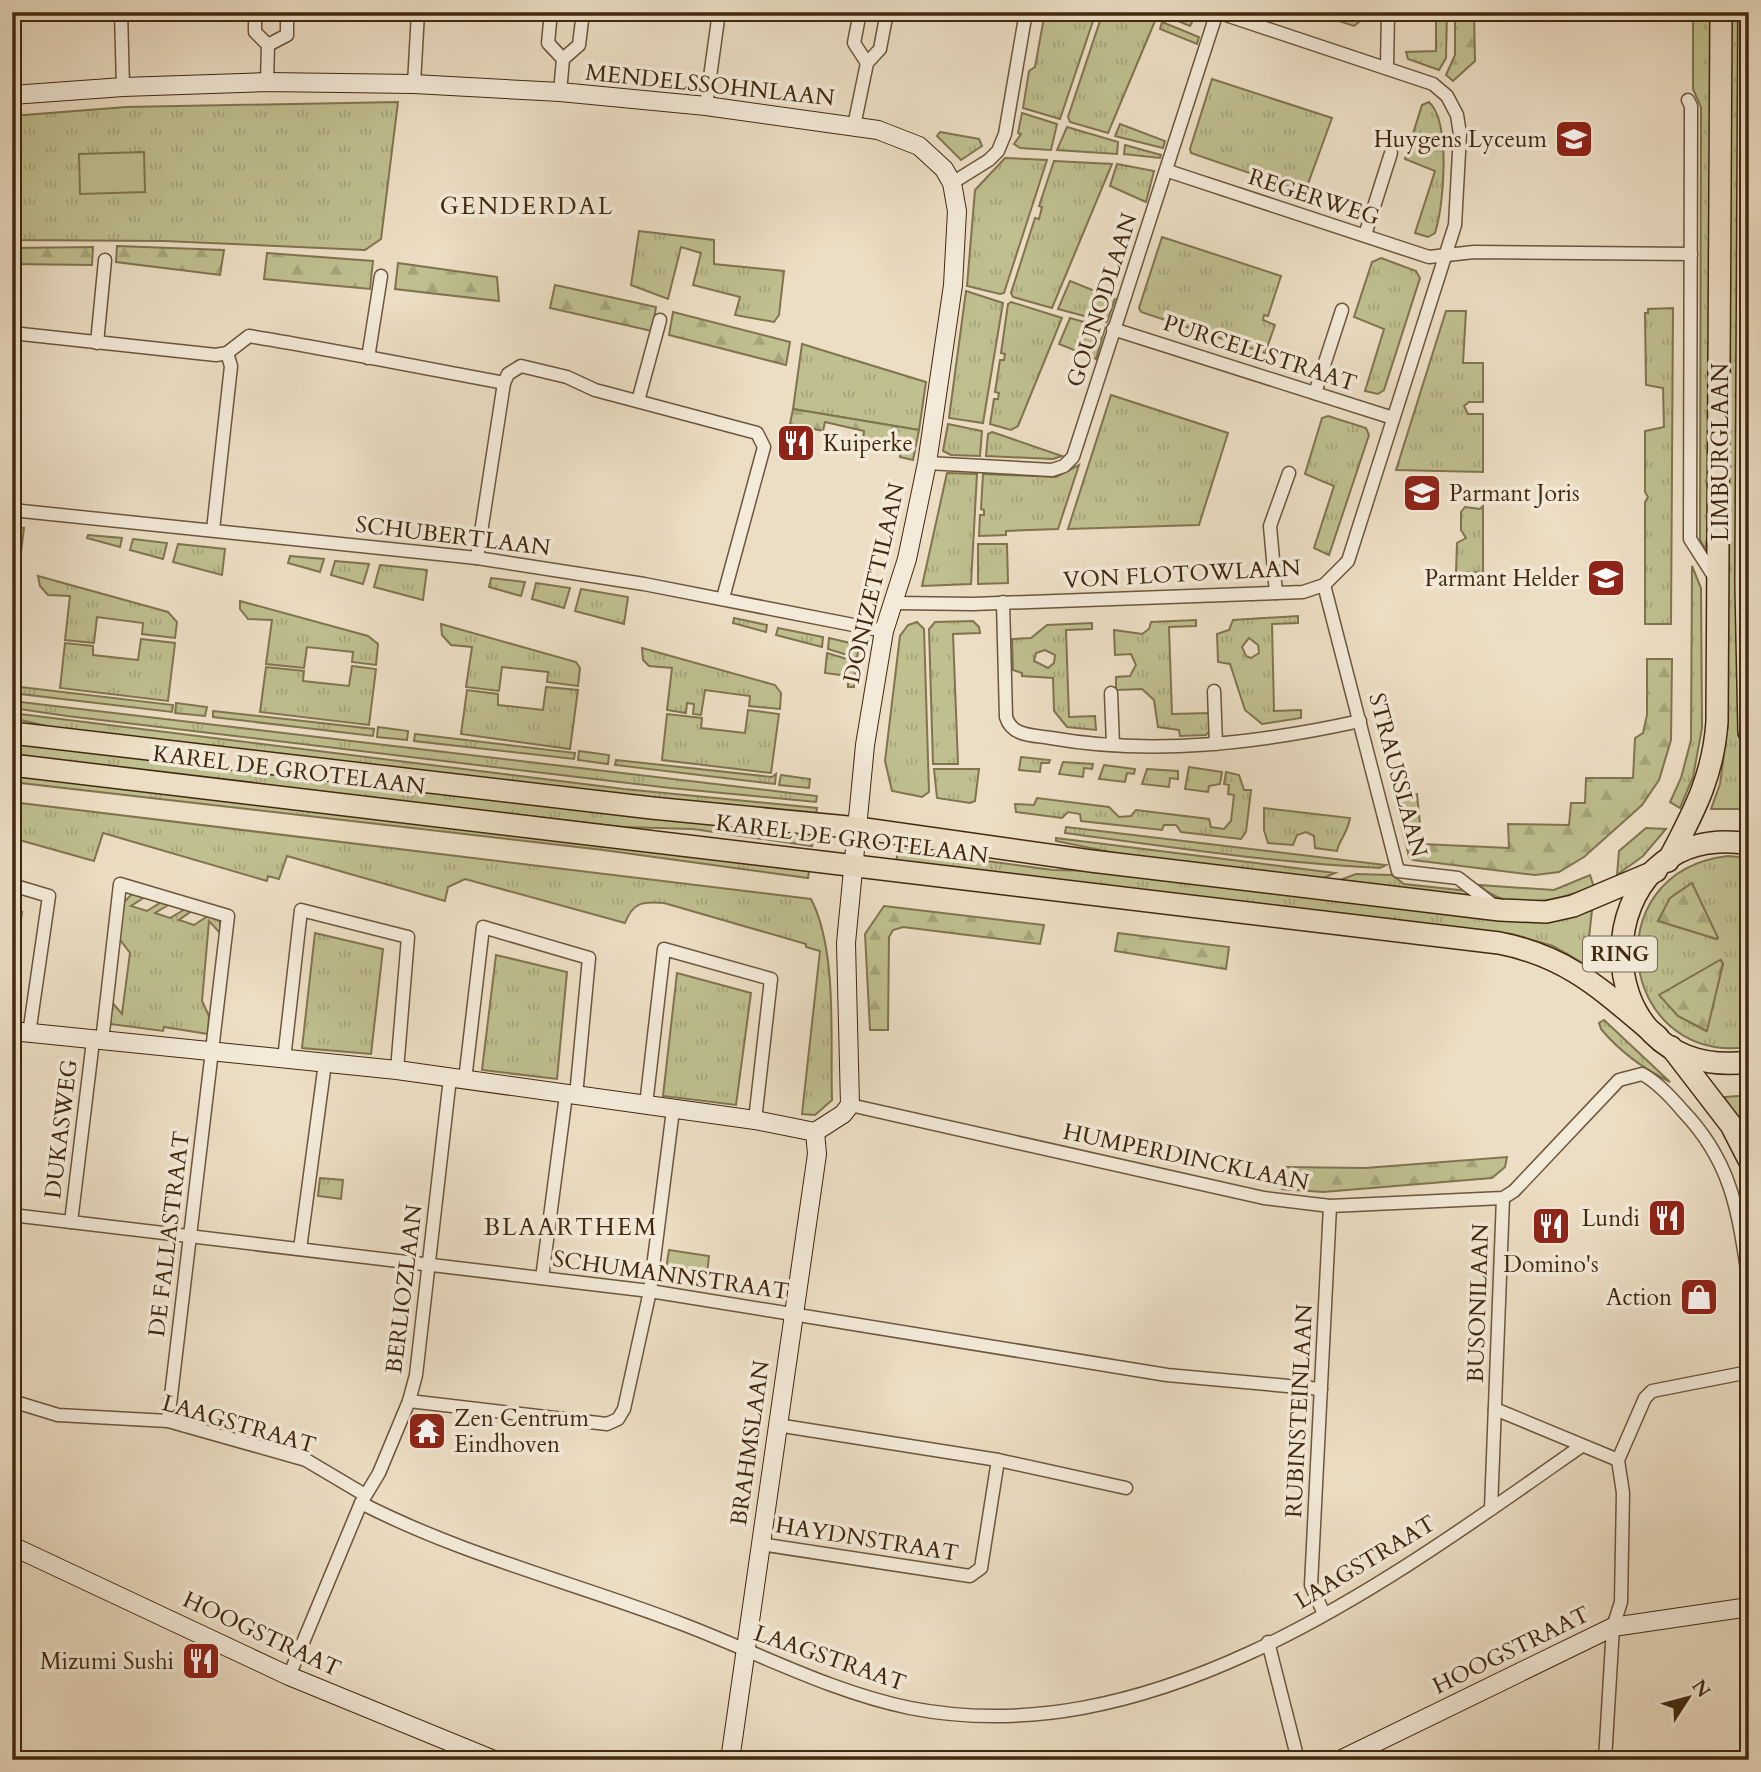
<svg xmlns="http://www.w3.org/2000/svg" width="1761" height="1772" viewBox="0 0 1761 1772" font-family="Cardo,serif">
<defs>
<pattern id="grass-tufts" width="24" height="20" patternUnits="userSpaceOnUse" patternTransform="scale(1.75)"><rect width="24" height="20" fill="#bfbf8f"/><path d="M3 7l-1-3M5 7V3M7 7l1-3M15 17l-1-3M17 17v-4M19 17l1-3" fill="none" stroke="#a5a47a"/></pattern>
<pattern id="forest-firs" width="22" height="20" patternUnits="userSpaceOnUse" patternTransform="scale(1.75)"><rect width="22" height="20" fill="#bfbf8f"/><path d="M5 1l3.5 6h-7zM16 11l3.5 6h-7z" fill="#a5a47a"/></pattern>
</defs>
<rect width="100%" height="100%" fill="#ecdec4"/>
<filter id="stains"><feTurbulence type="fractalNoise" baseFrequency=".00286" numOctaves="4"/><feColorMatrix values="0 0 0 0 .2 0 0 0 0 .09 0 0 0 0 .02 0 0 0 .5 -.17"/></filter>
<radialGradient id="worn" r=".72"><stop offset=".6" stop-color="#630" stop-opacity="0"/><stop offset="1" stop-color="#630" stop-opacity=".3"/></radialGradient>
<g fill="url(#grass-tufts)" stroke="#80744f" stroke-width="2" fill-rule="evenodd">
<path d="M1045,12H1096L1060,119L1023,108L1029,71L1035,67Z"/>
<path d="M1103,12H1135L1155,21L1108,133L1070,122L1068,117Z"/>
<path d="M1156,12L1196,15L1190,26Z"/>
<path d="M1312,12H1359V22L1354,26Z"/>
<path d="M1436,12H1447L1446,58L1439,70L1408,59L1406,52L1436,51Z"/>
<path d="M1693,12H1711L1710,522L1705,549L1700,540L1701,107L1693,89Z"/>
<path d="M1730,12H1742L1739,127L1738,721L1749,777V809H1711L1720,784L1728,725Z"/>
<path d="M1162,22L1199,37L1197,44L1160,29Z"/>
<path d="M1212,79L1332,118L1305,192L1191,153L1190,149Z"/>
<path d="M398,102L381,239L365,250L164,241L12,240V116L126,107Z"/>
<path d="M1429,102C1451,122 1444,206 1435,233L1428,237L1415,233L1435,171L1405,159L1422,105Z"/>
<path d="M1022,113L1057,124L1051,150L1020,148L1014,144L1021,134L1018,133Z"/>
<path d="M1120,124L1165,141L1163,148L1115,136Z"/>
<path d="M1067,127L1118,142L1117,154L1057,150Z"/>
<path d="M940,132L979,139L982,146L961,160L937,136Z"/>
<path d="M1125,145L1161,155L1160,158L1124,154Z"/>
<path d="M1005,158L1047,160L1004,293L1000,294L967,286L975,190Z"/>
<path d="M1054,161L1112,164L1052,308L1013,297L1011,293L1035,218L1039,219L1042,207L1039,206Z"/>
<path d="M1117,164L1154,171L1146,202L1110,186Z"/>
<path d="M639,231L714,240V264L784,271L779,315L774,322L735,315L740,297L693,285L701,253L681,247L668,299L631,285Z"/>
<path d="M1162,237L1281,276L1268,316L1264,315L1263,320L1275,325L1265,353L1141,312L1139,308Z"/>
<path d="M1381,258L1416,271L1420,278L1384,390L1378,394L1365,391L1384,329L1354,317L1372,262Z"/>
<path d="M1070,281L1115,299L1107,322L1058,309Z"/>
<path d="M966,291L1003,303L983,423L949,418Z"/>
<path d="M1011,302L1062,318L1018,426L1011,430L990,424L994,399H998L999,393L995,392L1000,360H1004L1005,354L1001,353L1008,304Z"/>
<path d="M1673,308L1671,624H1645V502L1648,497L1645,492V431L1664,427L1663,388L1646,385L1645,313H1648V309Z"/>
<path d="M1446,311H1466L1463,363H1483V402H1469L1464,406L1468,414H1483V472L1396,470Z"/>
<path d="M1070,318L1105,328L1096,359L1059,344Z"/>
<path d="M802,344L926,382L919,430L793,409Z"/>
<path d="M1111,395L1228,433L1199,525L1068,529Z"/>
<path d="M1328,416L1366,428L1369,435L1329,555L1314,548L1334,486L1305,474L1322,418Z"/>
<path d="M948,424L982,431L980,456L951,455L943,451Z"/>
<path d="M992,432L1062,456L1053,459L986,456L988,434Z"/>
<path d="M1079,465L1058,529L1006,531V535L979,536L980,515H984V510L981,509L983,474L1056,477Z"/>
<path d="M947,473L977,474L971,584L922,586Z"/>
<path d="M1483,506V572L1456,573L1457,543L1466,538L1461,530V512L1465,507L1480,509Z"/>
<path d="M12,527L24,528L21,552L12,549Z"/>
<path d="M88,535L122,538L120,547L87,538Z"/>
<path d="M133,539L167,543L163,559L130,550Z"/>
<path d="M178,544L225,549L222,575L173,562Z"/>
<path d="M978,544H1007L1008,583L978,584Z"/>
<path d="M290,556L324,559L320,572L288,563Z"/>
<path d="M335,561L369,564L363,584L331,575Z"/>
<path d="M380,565L427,570L423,600L374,587Z"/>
<path d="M1692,566L1701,588L1702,728L1693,777L1680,808L1670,802L1681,778L1691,740Z"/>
<path d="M38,576L168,612L177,622L175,638L142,634L143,623L97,617L94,643L65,640L70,596L48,595L40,586Z"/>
<path d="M491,578L525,582L521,596L489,587Z"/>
<path d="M536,583L570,588L564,608L532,599Z"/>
<path d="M581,589L628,597L624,624L575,611Z"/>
<path d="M240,601L368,636L378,644L376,665L352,662L353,652L307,647L304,668L266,664L272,620L248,619L240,609Z"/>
<path d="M1298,616V623L1272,624L1274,711L1301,710V718L1262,724L1245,710L1230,664L1218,662L1217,634L1229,630L1233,620ZM1249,638L1258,645L1259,653L1251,658L1246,656L1242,647Z"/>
<path d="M734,618L767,625L766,632L733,623Z"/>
<path d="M1196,620V626L1169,627L1172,714L1209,713L1210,730L1206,735L1180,736L1179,730L1158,727L1154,700L1142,689L1116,690V677L1130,676L1136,665L1131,654L1115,655L1114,630L1142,634L1149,629L1151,622Z"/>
<path d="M973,621L979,627L980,633L953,634L958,764H933L929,629L935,622Z"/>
<path d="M917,622L924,629L929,792L922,797L892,791L885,761L900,636L908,625Z"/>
<path d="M1092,623V629L1066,630L1069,717L1095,716L1096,730L1067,727L1054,711L1053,678L1022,676V673L1013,670L1012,639L1031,638L1047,625ZM1045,650L1055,655L1054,663L1048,668L1034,661L1036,653Z"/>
<path d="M441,624L576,662L580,668L578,686L547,682L548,672L502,667L499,691L466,687L472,647L451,645L442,635Z"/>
<path d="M778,628L823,637L822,647L776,635Z"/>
<path d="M829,638L859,645L857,658L828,649Z"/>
<path d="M141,639L175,643L168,701L60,688L65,643L93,646V655L138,660Z"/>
<path d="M642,648L775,685L781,693L780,709L749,706L750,696L705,690L701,715L693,714L694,704L687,703L686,713L667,710L672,668L649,666L643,660Z"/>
<path d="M827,653L857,662L854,687H848V676L825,673Z"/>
<path d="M352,666L376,669L369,725L260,712L266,667L304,671L303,681L349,686Z"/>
<path d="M12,686L173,705L172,712L12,693Z"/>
<path d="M546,687L578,690L570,749L461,734L467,690L498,694V705L543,710Z"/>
<path d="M12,701L817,796L816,802L670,788L67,716L12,708Z"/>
<path d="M176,703L207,707L205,716L175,713Z"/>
<path d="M748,710L779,714L771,773L662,760L667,714L702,718L701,728L745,733Z"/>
<path d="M213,711L374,729L373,736L213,717Z"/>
<path d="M12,713L624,789L817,808L816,815L731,808L55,728L12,718Z"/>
<path d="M378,727L408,731L407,740L377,737Z"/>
<path d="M415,734L575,753L574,759L414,741Z"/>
<path d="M12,740L814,832L812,846L693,829L623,827L12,755Z"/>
<path d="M579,751L609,755L608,764L578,760Z"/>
<path d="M1021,757L1050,760L1049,763H1041L1040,772L1019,770Z"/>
<path d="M616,760L772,777L776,774L775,784L615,765Z"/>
<path d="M1063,762L1093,764L1092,769L1084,768L1083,777L1059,774Z"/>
<path d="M1104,765L1135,769L1134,774L1127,773L1125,782L1099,779Z"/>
<path d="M1189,767L1222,772L1220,784L1209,786L1208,792L1185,789Z"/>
<path d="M934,769H979L975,801L970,803L937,798Z"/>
<path d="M1147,769L1178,771V779L1170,778L1169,787L1142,784Z"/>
<path d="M1226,772L1239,775L1244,790H1251L1246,832L1241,839L1181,832L1176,825H1164L1162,830L1081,821L1080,814L1068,812L1062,818L1016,812L1015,804L1034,805L1037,798L1109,807L1119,817L1131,816L1136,810L1209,819L1211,827L1224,829L1231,821L1234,795L1228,794L1229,785L1224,784Z"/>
<path d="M39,775L809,871L808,878L603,850L12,782V777Z"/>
<path d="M781,775L810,779L809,788L779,785Z"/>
<path d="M12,802L811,899C838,951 830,1041 832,1100L815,1115L802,1114L820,951L806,947V944L664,903C643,901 633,902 625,923L465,879L448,887L445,901L287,856L279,879L268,876L267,881L103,833L94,861L12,838Z"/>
<path d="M1264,808L1350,818C1347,835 1339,840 1337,851L1315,848L1314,836L1306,832L1297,835L1293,845L1268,843L1264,830Z"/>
<path d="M1066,827L1386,865L1380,868C1275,863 1169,847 1065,833Z"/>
<path d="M1646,828L1666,829L1643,856L1617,875L1619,851Z"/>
<path d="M1056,838L1335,873L1321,879L1130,856L1056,841Z"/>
<path d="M898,849L1053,870L1104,871L1574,915L1592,910L1586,965L1553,946L1512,934L896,863Z"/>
<path d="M1728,856L1749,858V913L1740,936L1744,941L1749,939V957L1745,956L1741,962L1749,976V1047C1618,1065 1592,872 1728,856ZM1692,884L1718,938L1717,939L1658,921L1674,895ZM1721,960L1723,964L1706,1031L1678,1016L1660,995Z"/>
<path d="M1356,874L1392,875L1404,884L1468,891V896L1340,880Z"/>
<path d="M1590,875L1594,887C1558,899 1511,915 1479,885L1554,890Z"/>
<path d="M132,894L145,897L131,906L147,911L163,901L170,904L155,913L170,918L187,908L193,910L179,920L194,925L211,914L220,922V933L209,921L202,1001L209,1016L208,1034L164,1027L163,1031L110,1024L111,1001L122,1014L130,953L118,937L122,904Z"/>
<path d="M12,909L22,912L12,990Z"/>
<path d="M315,933L383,949L371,1054L302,1048Z"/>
<path d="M496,955L567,972L557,1079L482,1070Z"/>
<path d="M677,973L751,993L736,1105L663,1096Z"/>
<path d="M1604,1020L1670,1082C1644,1069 1621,1053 1601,1029L1599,1023Z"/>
<path d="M1749,1095V1133L1724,1097Z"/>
<path d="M320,1178L343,1180L341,1199L318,1196Z"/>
<path d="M669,1250L709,1256L707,1275L666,1269Z"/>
</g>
<g fill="url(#forest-firs)" stroke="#80744f" stroke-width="2">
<path d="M1455,12H1474L1475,61L1453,81L1446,75L1455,55Z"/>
<path d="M117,246L224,250L220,275L116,262Z"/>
<path d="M93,247L92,265L12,264V248Z"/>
<path d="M267,253L373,261L370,289L264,279Z"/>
<path d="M398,263L497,277L499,301L395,289Z"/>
<path d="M555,285L656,307L652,331L550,308Z"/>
<path d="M673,312L790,342L786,365L669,335Z"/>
<path d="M793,409L919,430L913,460L900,457L901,448L863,439L864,431L825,422L823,431L790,424Z"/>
<path d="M1647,659H1672L1671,740L1659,780L1642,805L1584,857L1559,872L1535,875L1413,860L1409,857L1395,801L1417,794L1422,844L1509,848L1508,824L1569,825L1571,803H1585L1586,778H1633L1635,738L1643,733L1647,715Z"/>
<path d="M1692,883L1718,938L1717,939L1658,921L1670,898Z"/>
<path d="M884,906L1044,925L1040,944L903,927L893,930L889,937L888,1030H870L865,934Z"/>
<path d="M1118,933L1229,947L1226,969L1115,951Z"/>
<path d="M1720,960L1723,963L1707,1031L1678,1016L1659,995Z"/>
<path d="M1507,1157L1505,1167L1492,1178L1323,1192L1282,1189L1284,1167L1365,1168Z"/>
</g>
<path fill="#bfbf8f" stroke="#80744f" stroke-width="2" d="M144,152L145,192L80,194L79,154Z"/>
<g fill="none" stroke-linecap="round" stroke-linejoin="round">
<defs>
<g id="street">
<path d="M121,12L123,87"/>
<path d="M255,12V32L268,45L267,82"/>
<path d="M551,12L548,43L563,59"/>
<path d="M860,12L854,43L867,63"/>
<path d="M268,45L287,35V12"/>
<path d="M1387,67L1388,12"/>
<path d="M414,84L418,12"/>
<path d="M560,92L563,59L579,45L583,12"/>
<path d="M1688,100L1691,106L1690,539L1715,578"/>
<path d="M706,106L719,12"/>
<path d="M854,126L867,63L880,49L887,12"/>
<path d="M1168,171L1429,257L1474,252L1691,254"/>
<path d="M952,183L989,160L998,151L1005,134L1026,12"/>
<path d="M1365,235L1391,153"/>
<path d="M1113,329L1393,418"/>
<path d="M12,333L216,355L227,353L249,336C334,350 419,367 504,383"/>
<path d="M97,343L105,260"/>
<path d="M368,358L381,276"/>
<path d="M1315,393L1342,310"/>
<path d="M638,401L660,320"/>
<path d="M927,463L1052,470L1064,466L1073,457L1217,12"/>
<path d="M12,510L477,558L644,584L884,631"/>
<path d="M213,530L231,366L227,353"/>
<path d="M477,558L504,383L508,374L521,366L567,377L595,390L757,433L764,447L723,598"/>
<path d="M1324,585L1398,871L1458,878L1497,908"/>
<path d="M1276,593L1270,526L1289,473"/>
<path d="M1003,602L1006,717C1012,737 1034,735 1051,738C1153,756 1260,743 1360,721"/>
<path d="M895,603L973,604L1303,592L1324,585L1348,561L1455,225L1460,134L1457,115L1447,96L1433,84L1217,12"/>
<path d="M1214,691L1216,744"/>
<path d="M1111,693L1113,745"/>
<path d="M12,885L49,896L29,1034"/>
<path d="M102,1041L120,884L228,916L168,1421"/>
<path d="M284,1059L301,910L408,937L397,1070"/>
<path d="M465,1080L483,927L589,958L576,1096"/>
<path d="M646,1105L664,949L771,979L755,1120"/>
<path d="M850,1105L1264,1198L1330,1206L1503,1198L1514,1191L1619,1080L1642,1074C1657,1082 1671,1097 1682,1110C1733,1163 1738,1212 1749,1282"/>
<path d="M12,1215L650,1291L1167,1375L1321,1389"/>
<path d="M71,1222L93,1041"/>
<path d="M300,1249L325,1063"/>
<path d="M542,1278L566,1095"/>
<path d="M12,1401L58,1415L168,1421L306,1460L365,1495"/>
<path d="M409,1401L607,1424L618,1419L624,1409L650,1291L673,1110"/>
<path d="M1495,1409L1618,1460"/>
<path d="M777,1425L998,1460L1126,1488"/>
<path d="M361,1503C464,1556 576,1583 685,1625C758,1653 832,1692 910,1708C1155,1756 1390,1580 1580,1447"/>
<path d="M1491,1509L1503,1198"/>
<path d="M760,1544L970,1576L981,1568L998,1460"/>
<path d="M1324,1614L1311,1585L1330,1206"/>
<path d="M1268,1642L1297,1756"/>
<path d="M289,1676L361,1503L379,1473L409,1401L416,1375L450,1078"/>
<path d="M1605,1760L1613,1627L1621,1602L1623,1493L1618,1460L1645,1398L1652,1391L1749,1372"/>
</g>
<g id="secondary">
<path d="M12,95L123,87L267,82L414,84L560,92L706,106L878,130L919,146L944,169L952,183L957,211L953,285L927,463L907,559L884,631L865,745L846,943L850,1105L843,1114L815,1132"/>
<path d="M12,1031L397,1070L755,1120L815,1132"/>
<path d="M12,1546L289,1676L494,1760"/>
<path d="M730,1760L817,1154L815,1132"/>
<path d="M1340,1760L1613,1627L1749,1607"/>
</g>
<g id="primary">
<path d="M1749,17L1746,586L1749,732"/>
<path d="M12,733L652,808L858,828L1091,861L1500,910L1546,912L1573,906L1656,871"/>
<path d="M12,765L1499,943C1570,957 1604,992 1658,1037"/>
<path d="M1749,844C1584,816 1575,1084 1749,1062"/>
<path d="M1668,861C1693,813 1713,778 1717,722L1721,12"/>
<path d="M1671,1047L1731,1125L1749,1160"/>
</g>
</defs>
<use href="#street" stroke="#6c563c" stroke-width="15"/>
<use href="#secondary" stroke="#41280f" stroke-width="20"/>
<use href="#primary" stroke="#41280f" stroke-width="24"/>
<use href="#street" stroke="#f3ead9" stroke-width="12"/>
<use href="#secondary" stroke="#f3ead9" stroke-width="18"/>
<use href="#primary" stroke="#ecdec4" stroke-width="21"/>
</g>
<defs>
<symbol id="school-square" viewBox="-11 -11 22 22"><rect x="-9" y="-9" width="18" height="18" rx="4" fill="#8f2418" stroke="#f3ead9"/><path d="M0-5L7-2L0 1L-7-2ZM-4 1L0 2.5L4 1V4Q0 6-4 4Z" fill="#fff"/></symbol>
<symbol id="restaurant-square" viewBox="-11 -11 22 22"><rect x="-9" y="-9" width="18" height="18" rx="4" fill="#8f2418" stroke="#f3ead9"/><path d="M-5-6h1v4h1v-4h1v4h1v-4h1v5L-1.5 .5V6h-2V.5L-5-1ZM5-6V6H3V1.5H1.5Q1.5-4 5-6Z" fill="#fff"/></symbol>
<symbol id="shop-square" viewBox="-11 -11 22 22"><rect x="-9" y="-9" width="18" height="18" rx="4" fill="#8f2418" stroke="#f3ead9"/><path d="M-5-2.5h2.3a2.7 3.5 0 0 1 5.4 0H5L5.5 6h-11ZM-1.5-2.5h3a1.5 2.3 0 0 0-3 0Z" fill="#fff"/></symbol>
<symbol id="temple-square" viewBox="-11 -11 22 22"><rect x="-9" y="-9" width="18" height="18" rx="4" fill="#8f2418" stroke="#f3ead9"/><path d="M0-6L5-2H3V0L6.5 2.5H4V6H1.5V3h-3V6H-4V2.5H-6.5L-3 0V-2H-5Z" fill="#fff"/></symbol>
</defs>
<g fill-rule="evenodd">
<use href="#school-square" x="1552" y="117" width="44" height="44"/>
<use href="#restaurant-square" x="774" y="421" width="44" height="44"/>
<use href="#school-square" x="1400" y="471" width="44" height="44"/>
<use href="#school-square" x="1584" y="556" width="44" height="44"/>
<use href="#restaurant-square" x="1645" y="1196" width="44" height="44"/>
<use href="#restaurant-square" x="1529" y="1204" width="44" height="44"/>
<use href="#shop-square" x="1677" y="1275" width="44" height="44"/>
<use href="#temple-square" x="405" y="1409" width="44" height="44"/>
<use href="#restaurant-square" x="179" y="1639" width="44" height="44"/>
</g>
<g text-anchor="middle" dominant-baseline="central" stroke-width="7" stroke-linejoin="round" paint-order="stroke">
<rect fill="#f3ead9" stroke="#76624c" stroke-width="2" x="1583" y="936.5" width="74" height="35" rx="5"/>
<g font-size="21" font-weight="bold" fill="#41280f">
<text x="1620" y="954">RING</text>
</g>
<g font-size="23" fill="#41280f" stroke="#f3ead9">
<text transform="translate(710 85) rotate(6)">MENDELSSOHNLAAN</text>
<text transform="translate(1314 197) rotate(18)">REGERWEG</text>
<text transform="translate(1102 300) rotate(-72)">GOUNODLAAN</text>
<text transform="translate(1260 353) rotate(18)">PURCELLSTRAAT</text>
<text transform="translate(1720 452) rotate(-90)">LIMBURGLAAN</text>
<text transform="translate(453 536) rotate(7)">SCHUBERTLAAN</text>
<text transform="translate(1182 574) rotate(-3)">VON FLOTOWLAAN</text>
<text transform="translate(874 583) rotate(-77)">DONIZETTILAAN</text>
<text transform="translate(289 770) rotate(7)">KAREL DE GROTELAAN</text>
<text transform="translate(1398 775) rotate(75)">STRAUSSLAAN</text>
<text transform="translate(852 839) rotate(7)">KAREL DE GROTELAAN</text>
<text transform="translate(61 1129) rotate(-83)">DUKASWEG</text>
<text transform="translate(1186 1157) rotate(12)">HUMPERDINCKLAAN</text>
<text transform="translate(169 1234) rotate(-83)">DE FALLASTRAAT</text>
<text transform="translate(671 1275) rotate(8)">SCHUMANNSTRAAT</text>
<text transform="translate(404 1289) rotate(-83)">BERLIOZLAAN</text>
<text transform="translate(1478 1303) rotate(-88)">BUSONILAAN</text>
<text transform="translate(1299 1411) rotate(-87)">RUBINSTEINLAAN</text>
<text transform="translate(239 1424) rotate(16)">LAAGSTRAAT</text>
<text transform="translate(750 1443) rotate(-82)">BRAHMSLAAN</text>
<text transform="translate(867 1539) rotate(9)">HAYDNSTRAAT</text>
<text transform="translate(1365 1562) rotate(-31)">LAAGSTRAAT</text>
<text transform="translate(262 1634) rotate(25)">HOOGSTRAAT</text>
<text transform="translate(1511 1650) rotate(-26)">HOOGSTRAAT</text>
<text transform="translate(830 1658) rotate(19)">LAAGSTRAAT</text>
</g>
<g font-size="23" fill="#41280f" stroke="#f3ead9" text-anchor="end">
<text x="1547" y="139">Huygens Lyceum</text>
<text x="823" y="443" text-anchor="start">Kuiperke</text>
<text x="1449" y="493" text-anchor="start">Parmant Joris</text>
<text x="1579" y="578">Parmant Helder</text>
<text x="1640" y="1218">Lundi</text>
<text x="1551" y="1264" text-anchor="middle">Domino's</text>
<text x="1672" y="1297">Action</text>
<text x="454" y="1418" text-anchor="start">Zen Centrum<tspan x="454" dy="26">Eindhoven</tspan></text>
<text x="174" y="1661">Mizumi Sushi</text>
</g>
<g font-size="24" letter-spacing="2" fill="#41280f" stroke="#f3ead9">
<text x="527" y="206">GENDERDAL</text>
<text x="571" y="1227">BLAARTHEM</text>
</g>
</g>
<rect width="1761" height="1772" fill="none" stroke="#ecdec4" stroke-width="42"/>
<rect x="14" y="14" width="1733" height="1744" fill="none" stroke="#41280f" stroke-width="3.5"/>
<rect x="21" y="21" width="1719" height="1730" fill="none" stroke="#41280f" stroke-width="2"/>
<g transform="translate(1688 1698) rotate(54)" stroke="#f3ead9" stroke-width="5" paint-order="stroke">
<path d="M0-5L12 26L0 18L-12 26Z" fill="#41280f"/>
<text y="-10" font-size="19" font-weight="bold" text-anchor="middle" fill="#41280f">N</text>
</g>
<rect width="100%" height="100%" filter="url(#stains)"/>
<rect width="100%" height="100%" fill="url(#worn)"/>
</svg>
